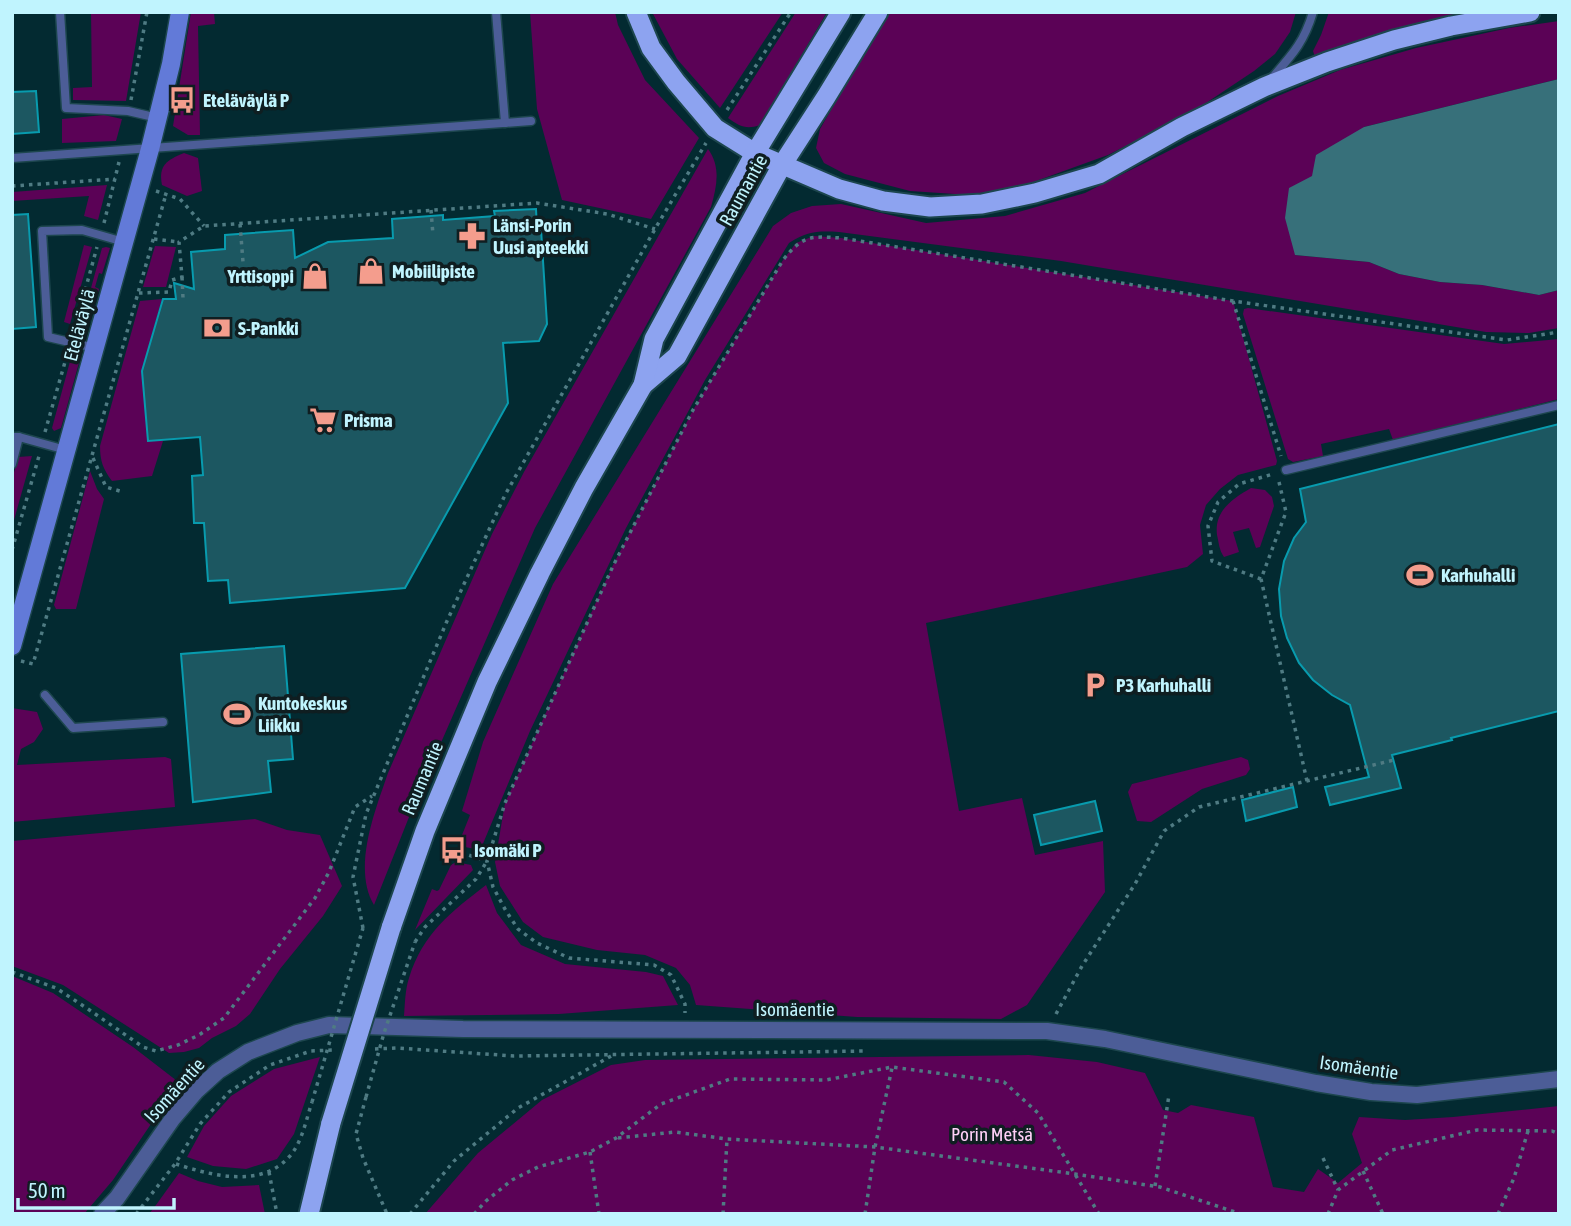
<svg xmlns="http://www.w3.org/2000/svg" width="1571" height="1226" viewBox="0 0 1571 1226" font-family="'Asap Condensed',sans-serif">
<rect width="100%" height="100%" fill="#032a31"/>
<g fill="#5b0256">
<path d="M91,12H141L126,101L73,100V88L92,87Z"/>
<path d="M191,12H214L215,24L198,26L200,135H188L173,126Z"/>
<path d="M530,12H615L618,25L645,80L699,138L651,219L562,200L537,109Z"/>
<path d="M652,12H783L720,108L677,59Z"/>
<path d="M796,12H827L760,125C746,130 739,126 728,118Z"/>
<path d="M888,12H1296L1290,32L1275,54L1254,71L1194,111L1108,155L1025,185L970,195L910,191L845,174L824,163L816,148L820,129Z"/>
<path d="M1329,12H1476C1420,21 1368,39 1315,57L1313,51L1321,35Z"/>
<path d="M1559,21V79L1364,127L1295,255L1369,262L1399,274L1440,282L1482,285L1539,295L1559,290V328L1529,333L1486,332L1061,261L839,232C817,231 808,231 789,243L705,380L626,528L530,731L482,846L475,849L465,847L460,840L470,815L462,811L483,742L553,584L773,226L791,213L812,206L841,204L926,223L1005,216L1085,193L1278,96L1340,70L1416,48L1509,28Z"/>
<path d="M104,115L122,119L116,141L62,143V119Z"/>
<path d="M708,149C721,167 717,186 711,207L535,528L415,802L374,905C352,868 375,811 388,773L492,534L524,472Z"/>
<path d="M184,153L198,158L202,191L187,196L162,185C158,165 167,160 184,153Z"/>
<path d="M107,185L98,220L84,216L89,196L12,201V192Z"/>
<path d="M814,236L841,238L1233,301L1277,461L1276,465L1238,475L1220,489L1206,505L1200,525L1203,554L1187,567L926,623L959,811L1022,798L1035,855L1103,841L1105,892L1027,1005L1001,1019L857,1017L696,1005L690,985L676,968L645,955L597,950L543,937L523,922L500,886L495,862L505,803L612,567L693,410L783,260L796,243Z"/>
<path d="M84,245L92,247L70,324L64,322Z"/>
<path d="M155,246L176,247L166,287H143Z"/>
<path d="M106,247L110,248L102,274L99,273L95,287L99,289L87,330L80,328L102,248Z"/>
<path d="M162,299L142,371L148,441H163L152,476L112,481C103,469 100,461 100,446L140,301Z"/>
<path d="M1248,308L1504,344L1559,339V399L1393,440L1389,429L1321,444L1323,456L1293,462L1288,459L1243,314L1244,309Z"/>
<path d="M77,351L80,359L61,428L54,431L52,428L72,354Z"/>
<path d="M32,456L12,527V480L18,457Z"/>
<path d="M90,471L97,489L104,499L76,609H56L54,605Z"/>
<path d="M1251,488L1265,490L1272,497L1274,506L1260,547L1256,548L1249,528L1233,532L1239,552L1224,557C1219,550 1219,543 1217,535C1214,511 1232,499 1251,488Z"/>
<path d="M12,708L37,712L43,729L34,742L21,749L17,765L165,757L171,759L175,807L12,822Z"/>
<path d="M1241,757L1248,760L1250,769L1246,775L1202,789L1151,822L1137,821L1128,792L1132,784Z"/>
<path d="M255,819L287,830L320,835L342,886L323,916L280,969L250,1014L236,1026L212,1038L199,1048L184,1052L169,1053L63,985L12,966V841Z"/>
<path d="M456,862L471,865L473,870L415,930L432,889L437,891L439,890L451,865Z"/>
<path d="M486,885L497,913L521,945L565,964L646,972L663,976L678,1005L559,1014L404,1016C405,1004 405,990 409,978C423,933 451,912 486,885Z"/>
<path d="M12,976L53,993L133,1047L181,1084L153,1121L113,1180L84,1214H12Z"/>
<path d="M1029,1055L1097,1062L1145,1073L1163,1110L1178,1113L1191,1105L1254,1117L1273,1187L1304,1192L1318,1169L1338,1183L1362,1163L1352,1134L1359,1117L1405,1120L1453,1117L1559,1106V1214H425L478,1153L542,1100L611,1065L645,1060Z"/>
<path d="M320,1057L294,1134L277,1159L246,1169L213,1166L187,1157L204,1126L231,1096L274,1069Z"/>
<path d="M179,1173L198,1181L222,1187L259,1185L265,1214H149L156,1205Z"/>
</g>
<path fill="#37707a" d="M1559,79V290L1539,295L1482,285L1440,282L1399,274L1369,262L1295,255L1285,218L1289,188L1312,176L1316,155L1364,127Z"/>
<g fill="#1c5761" stroke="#089bae" stroke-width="2">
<path d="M36,91L39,132L12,134V92Z"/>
<path d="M536,209L537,229H541L547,324L539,341L503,343L508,403L405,588L230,603L228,580L208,581L204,523H194L192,476L203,475L200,437L148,441L142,371L163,299H176L174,283L194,289L191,252L225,249V235L293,230L295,258L328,242L393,238L392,219L443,215V220L495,216L494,211Z"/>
<path d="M28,214L36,327L12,329V215Z"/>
<path d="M1559,424V711L1451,738L1452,740L1392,755L1401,788L1330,805L1325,787L1369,777L1350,705L1332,695L1313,680L1299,663L1287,638L1281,616L1279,589L1284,561L1294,538L1306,522L1300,489Z"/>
<path d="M284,646L293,759L268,761L271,792L193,802L181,654Z"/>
<path d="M1293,787L1297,807L1246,821L1242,800Z"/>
<path d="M1095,801L1102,831L1041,845L1034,815Z"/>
</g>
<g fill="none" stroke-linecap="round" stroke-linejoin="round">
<defs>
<g id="service">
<path d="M60,12L66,108L128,111L158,118"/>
<path d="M496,12L505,123"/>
<path d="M1271,79C1291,56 1304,43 1313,12"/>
<path d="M12,158L531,121"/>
<path d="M95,348L48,337L42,231L82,230L124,242"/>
<path d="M12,437H19L66,450"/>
<path d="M12,464L19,437"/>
<path d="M1286,470L1559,405"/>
<path d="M45,695L73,728L163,722"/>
</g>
<path id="minor" d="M102,1214L117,1198L173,1118L196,1091L218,1071L248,1052L297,1033L329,1025L463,1029L1047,1031L1105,1039L1316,1083L1371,1092L1417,1095L1559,1079"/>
<path id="secondary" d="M12,646L150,149L171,64L180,12"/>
<g id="trunk">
<path d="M636,12L651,48L676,82L715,128L755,153L839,189L883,201L930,207L982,204L1035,193L1099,174L1182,127L1264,87L1327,62L1394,40L1451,26L1530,12"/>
<path d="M643,385L677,356L782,165L826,97L878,12"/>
<path d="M391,928L425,831L487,682L540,573L584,488L643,385L654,339L755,153L841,12"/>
<path d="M309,1214L331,1123"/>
</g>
</defs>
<use href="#service" stroke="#1d464e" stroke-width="11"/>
<use href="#minor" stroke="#1d464e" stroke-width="19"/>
<use href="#secondary" stroke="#1d464e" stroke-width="21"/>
<use href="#trunk" stroke="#1d464e" stroke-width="23"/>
<g stroke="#4f7b83" stroke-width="3.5" stroke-dasharray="3.5 5" stroke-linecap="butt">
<path d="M131,100L147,12"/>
<path d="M727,110L791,12"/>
<path d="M12,186L115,179"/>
<path d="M156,191L180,199L204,226"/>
<path d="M431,210L433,235"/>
<path d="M104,223L119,162"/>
<path d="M240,224L243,262"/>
<path d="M154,239L179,242"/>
<path d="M182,277L183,298"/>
<path d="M139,293L169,292L172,280L182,277L179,242L204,226L537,203L607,214L655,229"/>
<path d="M1233,301L1281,456"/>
<path d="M74,331L97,247"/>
<path d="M45,432L67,355"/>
<path d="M93,458L106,487L123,492"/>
<path d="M1279,482L1286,512L1261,579L1307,781"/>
<path d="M12,550L39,456"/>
<path d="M1261,579L1212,561L1208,526L1218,502L1239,484L1273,474"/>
<path d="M21,661L33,664L166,194"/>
<path d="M453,850L487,861L493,887L506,911L518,929L537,943L569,958L654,965L671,975L685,1004V1013"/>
<path d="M363,928L353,877L366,814L447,621L505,495L655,229L706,143"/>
<path d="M415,942L425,927L476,879L487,861L505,803L613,566L693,410L783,260C803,235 810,236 841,238L1233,301L1507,340L1559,332"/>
<path d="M12,972L56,988L88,1009L143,1047L156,1051L178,1045L199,1035L224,1018L315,898L329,872L355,807L372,796"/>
<path d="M1056,1014L1082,966L1135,884L1164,831L1199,807L1394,760"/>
<path d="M375,1049L397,1048L514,1056L867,1051"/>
<path d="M366,1097L356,1134L363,1158L387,1214"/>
<path d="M618,1138L675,1132L727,1139L875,1147L1075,1174L1160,1187L1241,1214"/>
<path d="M590,1152L599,1214"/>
<path d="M1323,1158L1338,1190"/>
<path d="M176,1164C210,1175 260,1189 289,1157C302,1143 306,1120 312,1102"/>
<path d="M1363,1171L1383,1214"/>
<path d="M269,1172L277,1214"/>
<path d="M1155,1186L1169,1095"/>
<path d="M136,1214L175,1164L200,1124L229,1092L270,1065L311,1051L332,1050"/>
<path d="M410,1214L454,1161L518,1108L613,1055"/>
<path d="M474,1214L486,1201L512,1180L538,1167L590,1152L616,1138L661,1104L730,1079L826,1080L892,1067L1004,1082L1038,1113L1099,1214"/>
<path d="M723,1214L727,1139"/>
<path d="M865,1214L875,1147L892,1068"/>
<path d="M1328,1214L1338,1190L1392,1150L1477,1130L1552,1131L1559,1134"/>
<path d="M1498,1214L1514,1178L1528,1131"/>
</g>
<use href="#service" stroke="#4c5d97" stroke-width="8"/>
<use href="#minor" stroke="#4c5d97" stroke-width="16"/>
<use href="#secondary" stroke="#627ad8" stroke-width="18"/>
<use href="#trunk" stroke="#8da3f0" stroke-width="19"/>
<defs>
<path id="trunk-bridge" d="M331,1123L391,928"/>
</defs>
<use href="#trunk-bridge" stroke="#1d464e" stroke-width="23" stroke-linecap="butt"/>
<g stroke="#4f7b83" stroke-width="3.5" stroke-dasharray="3.5 5" stroke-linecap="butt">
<path d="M366,1097L384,1033L415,942"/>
<path d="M312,1102L363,928"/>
</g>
<use href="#trunk-bridge" stroke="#8da3f0" stroke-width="19"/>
</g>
<defs>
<symbol id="bus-bare" viewBox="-9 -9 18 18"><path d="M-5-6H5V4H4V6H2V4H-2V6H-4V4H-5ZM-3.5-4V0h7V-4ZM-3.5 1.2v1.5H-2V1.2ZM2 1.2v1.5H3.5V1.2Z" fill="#f49d8d" stroke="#0f1e21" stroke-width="2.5" paint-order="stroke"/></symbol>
<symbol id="pharmacy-bare" viewBox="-9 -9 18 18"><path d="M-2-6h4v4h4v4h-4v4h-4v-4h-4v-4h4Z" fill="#f49d8d" stroke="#0f1e21" stroke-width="2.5" paint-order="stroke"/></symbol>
<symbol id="shop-bare" viewBox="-9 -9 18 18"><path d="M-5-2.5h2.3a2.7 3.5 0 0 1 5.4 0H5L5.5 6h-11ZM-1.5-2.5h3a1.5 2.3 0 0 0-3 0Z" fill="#f49d8d" stroke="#0f1e21" stroke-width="2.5" paint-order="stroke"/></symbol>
<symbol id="bank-bare" viewBox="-9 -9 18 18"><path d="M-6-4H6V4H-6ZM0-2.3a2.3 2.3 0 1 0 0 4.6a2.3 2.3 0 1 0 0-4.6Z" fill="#f49d8d" stroke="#0f1e21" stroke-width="2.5" paint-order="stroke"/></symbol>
<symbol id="supermarket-bare" viewBox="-9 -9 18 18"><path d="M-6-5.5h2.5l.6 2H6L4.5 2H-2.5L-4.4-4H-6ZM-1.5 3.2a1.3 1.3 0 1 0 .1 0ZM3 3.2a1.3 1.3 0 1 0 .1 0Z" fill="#f49d8d" stroke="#0f1e21" stroke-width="2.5" paint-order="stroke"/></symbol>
<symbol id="stadium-bare" viewBox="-9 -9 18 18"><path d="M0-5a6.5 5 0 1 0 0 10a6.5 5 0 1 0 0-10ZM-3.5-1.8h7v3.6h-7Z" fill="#f49d8d" stroke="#0f1e21" stroke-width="2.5" paint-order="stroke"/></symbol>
<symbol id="parking-bare" viewBox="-9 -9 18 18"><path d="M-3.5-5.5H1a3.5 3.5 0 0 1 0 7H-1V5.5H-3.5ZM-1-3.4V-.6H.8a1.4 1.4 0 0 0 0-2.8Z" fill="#f49d8d" stroke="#0f1e21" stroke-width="2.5" paint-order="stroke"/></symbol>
</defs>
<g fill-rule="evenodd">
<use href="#bus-bare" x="163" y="81" width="38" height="38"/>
<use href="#pharmacy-bare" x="453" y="217" width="38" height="38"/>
<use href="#shop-bare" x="352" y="252" width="38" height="38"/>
<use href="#shop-bare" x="296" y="257" width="38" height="38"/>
<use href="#bank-bare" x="198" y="309" width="38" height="38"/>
<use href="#supermarket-bare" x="304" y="401" width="38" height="38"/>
<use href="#stadium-bare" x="1401" y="556" width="38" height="38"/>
<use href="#parking-bare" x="1076" y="666" width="38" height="38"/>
<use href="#stadium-bare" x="218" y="695" width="38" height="38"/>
<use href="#bus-bare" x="434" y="831" width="38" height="38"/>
</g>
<g text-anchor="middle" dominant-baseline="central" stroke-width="7" stroke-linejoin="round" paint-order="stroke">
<g font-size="19" font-weight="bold" fill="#c0f4fe" stroke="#0f1e21" text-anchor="start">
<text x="203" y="100">Eteläväylä P</text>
<text x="493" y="225">Länsi-Porin<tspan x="493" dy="22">Uusi apteekki</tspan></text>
<text x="392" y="271">Mobiilipiste</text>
<text x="294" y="276" text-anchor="end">Yrttisoppi</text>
<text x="238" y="328">S-Pankki</text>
<text x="344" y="420">Prisma</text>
<text x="1441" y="575">Karhuhalli</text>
<text x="1116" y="685">P3 Karhuhalli</text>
<text x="258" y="703">Kuntokeskus<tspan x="258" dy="22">Liikku</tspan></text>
<text x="474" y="850">Isomäki P</text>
</g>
<g font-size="19" fill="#c0f4fe" stroke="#0f1e21">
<text transform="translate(743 190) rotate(-61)">Raumantie</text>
<text transform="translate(79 325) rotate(-75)">Eteläväylä</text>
<text transform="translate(422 778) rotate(-67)">Raumantie</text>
<text x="795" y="1009">Isomäentie</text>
<text transform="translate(1359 1067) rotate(8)">Isomäentie</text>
<text transform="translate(174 1090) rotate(-48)">Isomäentie</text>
</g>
<g font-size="19" fill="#ffd0f8" stroke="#0f1e21">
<text x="992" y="1134">Porin Metsä</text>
</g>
</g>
<rect width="1571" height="1226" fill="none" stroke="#c0f4fe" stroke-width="28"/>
<path d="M18 1198v10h156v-10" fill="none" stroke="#c0f4fe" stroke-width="3.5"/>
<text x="28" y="1198" font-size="21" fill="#c0f4fe" stroke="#0f1e21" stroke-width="5" paint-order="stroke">50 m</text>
</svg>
